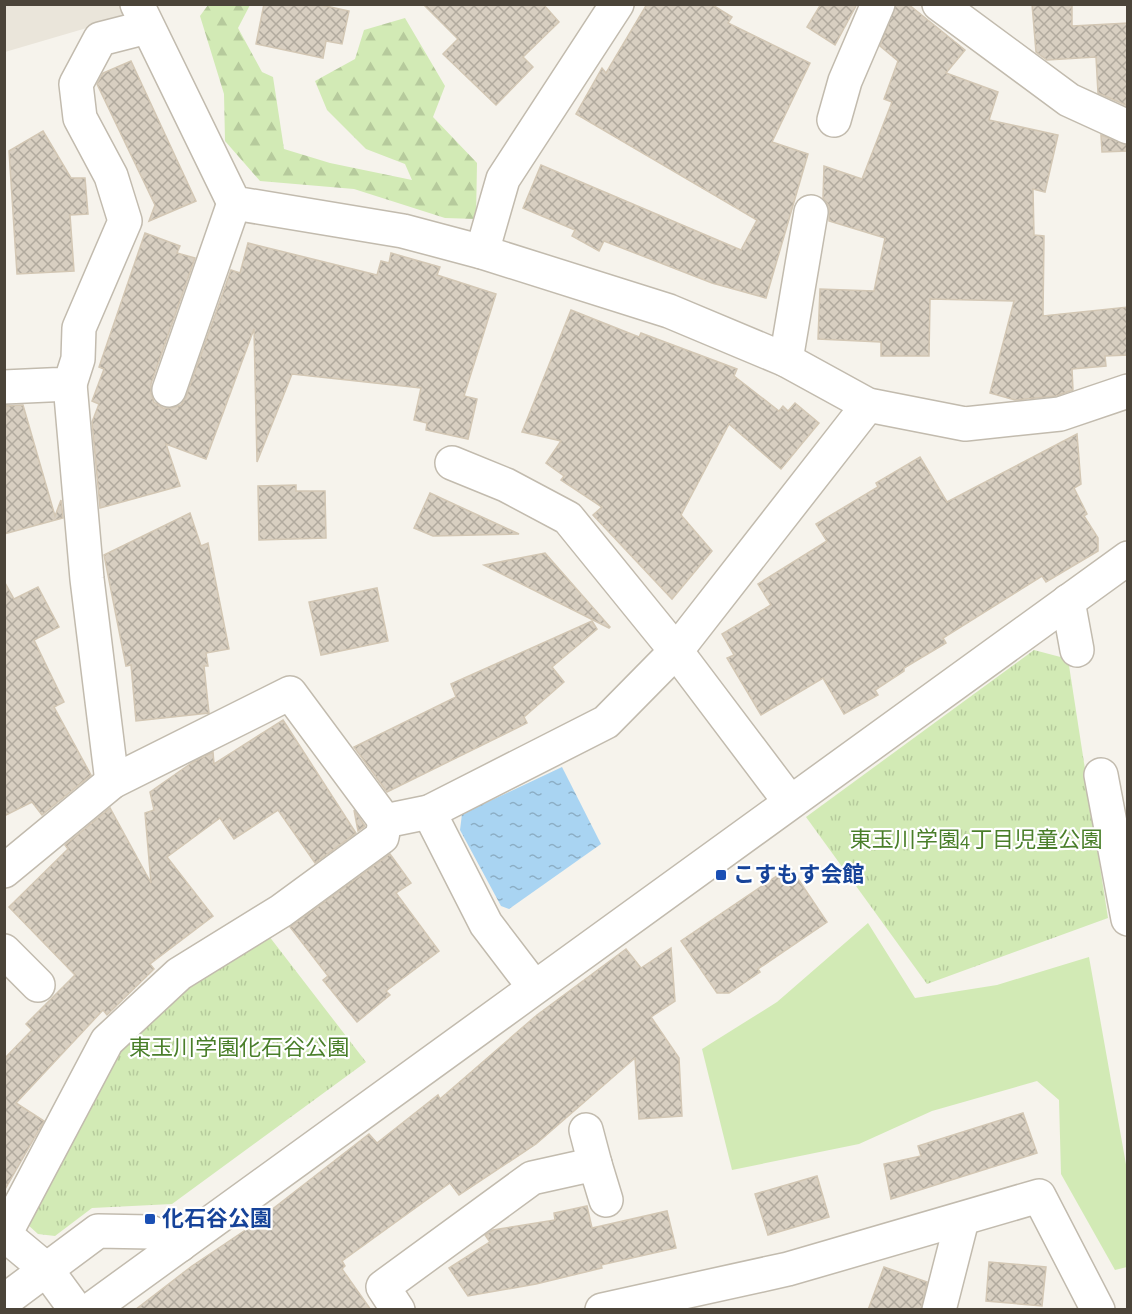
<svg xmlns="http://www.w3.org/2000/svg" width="1132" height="1314" viewBox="0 0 1132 1314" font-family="'Alegreya Sans','Noto Sans JP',sans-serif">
<defs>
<pattern id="forest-firs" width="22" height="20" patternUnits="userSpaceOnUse" patternTransform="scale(1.5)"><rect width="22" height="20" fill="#d2eab5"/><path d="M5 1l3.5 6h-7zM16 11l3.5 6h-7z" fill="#b6ca9c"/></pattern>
<pattern id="park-tufts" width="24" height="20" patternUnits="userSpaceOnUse" patternTransform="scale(1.5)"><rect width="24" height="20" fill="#d2eab5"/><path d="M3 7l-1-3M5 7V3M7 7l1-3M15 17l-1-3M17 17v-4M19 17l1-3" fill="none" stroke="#b6ca9c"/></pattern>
<pattern id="water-ripples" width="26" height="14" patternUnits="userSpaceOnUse" patternTransform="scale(1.5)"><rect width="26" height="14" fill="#a9d4f2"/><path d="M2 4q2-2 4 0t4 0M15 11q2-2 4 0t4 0" fill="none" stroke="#8caec5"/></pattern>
<pattern id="building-cross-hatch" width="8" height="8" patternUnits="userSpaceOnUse" patternTransform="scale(1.5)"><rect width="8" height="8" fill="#d8cfc1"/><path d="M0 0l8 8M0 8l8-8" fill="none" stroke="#b1aa9e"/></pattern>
</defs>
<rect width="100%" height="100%" fill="#f6f3ec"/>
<path fill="#eae5da" d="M5,5H157L131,15L5,52Z"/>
<path fill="#d2eab5" d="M868,923L915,998L997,985L1089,957L1127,1170V1267L1115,1270L1061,1174L1059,1100L1037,1081L932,1111L859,1144L732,1170L702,1049L777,1002Z"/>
<path fill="url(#forest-firs)" d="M208,5H250L238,28L262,72L273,77L284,149L330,163L412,180L405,164L366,149L327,110L315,81L355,59L364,30L405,18L445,86L433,117L477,163L476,219L445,218L354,189L260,181L225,141L224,94L200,16Z"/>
<g fill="url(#park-tufts)">
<path d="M1034,650L1068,659L1108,918L927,984L806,817Z"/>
<path d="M262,927L366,1062L172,1204L92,1208L55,1236L38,1234L17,1215L113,1041Z"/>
</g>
<path fill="url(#water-ripples)" d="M562,767L601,844L509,909L501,906L460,830L462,814Z"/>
<g fill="url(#building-cross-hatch)" stroke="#d3c7b4" stroke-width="1.5">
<path d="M264,4H317L349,11L342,44L326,41L323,58L256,44Z"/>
<path d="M423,4H543L559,22L523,57L533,67L496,105L443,54L458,39Z"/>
<path d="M647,4H711L732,17L728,23L810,63L772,142L808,154L766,298L712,283L604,241L599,251L572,236L575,230L523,208L541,165L741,250L757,220L576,114L602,68L606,73Z"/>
<path d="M821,4H857L835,45L807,27Z"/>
<path d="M896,4H908L965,50L946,73L998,92L989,120L1058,135L1045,192L1033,189L1034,235L1044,236L1043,316L1128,307V355L1105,356L1106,366L1072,369L1073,390L1056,396L1015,400L990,393L1014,301L930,299L929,356H881V342L818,339L820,289L874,291L885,238L829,221V206L823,198L824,166L862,179L892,102L884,99L898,61L880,46Z"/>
<path d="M1032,4H1072V26L1128,23V106L1098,93L1096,57L1047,60L1036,52Z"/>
<path d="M131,61L196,201L149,221L155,205L97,84L103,73Z"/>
<path d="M43,131L71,178H85L88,214L70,215L74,271L17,274L9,151Z"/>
<path d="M1101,135L1128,145V151L1102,152Z"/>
<path d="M145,233L180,246L177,253L195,258L151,384V393L154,402L163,408H172L181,405L186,397L231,270L240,273L248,243L377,275L381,261L389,263L391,253L440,267L437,275L496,294L464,396L477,399L468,439L426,430L427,423L414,420L421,388L292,374L257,462L254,329L206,459L166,444L180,486L100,508L92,422L99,404L92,401L104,369L99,367Z"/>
<path d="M571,310L639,337L641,333L737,369L734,376L779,411L783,406L788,411L795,403L819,423L781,469L729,424L681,515L712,551L672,599L593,515L602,507L561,480L564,476L546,463L561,441L522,432Z"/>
<path d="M23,405L55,516L61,500L63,518L4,534V406Z"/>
<path d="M1077,434L1081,484L1074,488L1087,514L1084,516L1098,538V551L1046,582L1042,576L943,638L946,643L904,668V671L875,690L878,695L844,714L823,678L761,715L727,658L734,655L722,634L771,605L758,584L827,541L816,524L878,487L876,483L920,457L947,502Z"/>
<path d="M296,485V491H325L326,538L259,540L258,486Z"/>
<path d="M430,493L519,534L433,536L414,528Z"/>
<path d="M190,513L201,546L208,543L229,649L206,653L208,666H204L209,713L136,721L131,665L126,666L104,555Z"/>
<path d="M545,553L610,627L609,628L484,565Z"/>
<path d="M4,581L14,599L38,587L59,627L34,640L64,702L54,707L91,775L42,815L32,802L4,816Z"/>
<path d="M377,588L388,641L321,655L309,602Z"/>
<path d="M592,621L597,629L552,667L564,682L524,717L527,723L387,792L354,747L456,697L451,684Z"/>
<path d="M283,720L356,833L315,863L278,810L234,839L220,818L167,857L213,916L150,964L154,969L107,1015L103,1010L16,1103L44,1121L4,1191V1059L32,1030L26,1024L75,975L9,907L68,849L65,845L110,808L151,883L145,813L154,810L150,792L193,762L213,752L214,764Z"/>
<path d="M354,810L365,826L358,831Z"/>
<path d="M390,854L411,883L396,893L439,951L386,991L390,995L357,1022L323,980L328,976L290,927Z"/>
<path d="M790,867L827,922L758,969L760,972L729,993H717L681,941Z"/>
<path d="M671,948L675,1001L651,1017L679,1058L682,1116L639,1119L635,1058L536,1144L459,1195L450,1183L342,1261L345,1266L342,1269L371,1310H135L192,1266L247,1229L369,1134L377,1143L438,1095L440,1099L537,1015L626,949L641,968Z"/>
<path d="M1023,1113L1037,1153L891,1199L884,1164L921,1156L918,1146Z"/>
<path d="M817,1176L829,1217L768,1235L755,1194Z"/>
<path d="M587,1206L592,1228L667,1211L676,1248L601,1265L602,1268L536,1284L468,1296L449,1268L490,1242L485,1235L493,1230L555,1220L554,1213Z"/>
<path d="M989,1262L1046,1267L1042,1306L986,1301Z"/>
<path d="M884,1267L927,1282L921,1310H868Z"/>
</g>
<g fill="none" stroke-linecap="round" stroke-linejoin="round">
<defs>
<g id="minor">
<path d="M137,4L234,203L403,231L482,252L669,311L786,360L868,405L965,424L1060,414L1128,391"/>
<path d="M939,4L1069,100L1128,127"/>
<path d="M834,120L845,81L878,4"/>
<path d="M482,252L503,179L617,4"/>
<path d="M786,360L811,212"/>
<path d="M70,384L87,579L112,782"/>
<path d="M4,387L70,384L78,359L79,328L125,221L111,176L80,118L76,84L100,39L147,27"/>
<path d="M169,390L234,203"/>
<path d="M452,463L506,485L568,518L676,651L790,802"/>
<path d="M1068,601L1077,650"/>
<path d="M1101,775L1128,919"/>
<path d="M429,812L486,924L534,987"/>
<path d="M4,871L112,782L290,693L385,821L429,812L606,722L676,651L868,405"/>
<path d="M4,951L38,985"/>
<path d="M586,1130L595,1164"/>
<path d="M4,1234L46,1269L76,1310"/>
<path d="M5,1234L107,1041L179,974L281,911L382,837L385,821"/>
<path d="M4,1301L98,1231L150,1232L180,1245"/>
<path d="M90,1310L1128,558"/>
<path d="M398,1310L383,1287L532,1178L595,1164L606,1200"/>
<path d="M602,1310L788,1269L1039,1196L1098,1310"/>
<path d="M939,1310L962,1220"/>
</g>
</defs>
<use href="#minor" stroke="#c2bbae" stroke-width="36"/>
<use href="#minor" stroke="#fff" stroke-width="33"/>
</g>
<g fill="#1a4fb4" stroke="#fff" stroke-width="2">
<rect x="715" y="869" width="12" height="12" rx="3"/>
<rect x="144" y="1213" width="12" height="12" rx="3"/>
</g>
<g text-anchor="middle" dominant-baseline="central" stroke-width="4.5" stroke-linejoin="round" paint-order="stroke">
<g font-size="22" fill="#4a7f2a" stroke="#fff">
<text x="976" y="840">東玉川学園4丁目児童公園</text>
<text x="239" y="1048">東玉川学園化石谷公園</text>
</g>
<g font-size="22" font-weight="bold" fill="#164399" stroke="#fff" text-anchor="start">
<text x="733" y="875">こすもす会館</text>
<text x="162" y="1219">化石谷公園</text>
</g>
</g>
<rect width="1132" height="1314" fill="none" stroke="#4b4439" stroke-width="12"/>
</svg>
